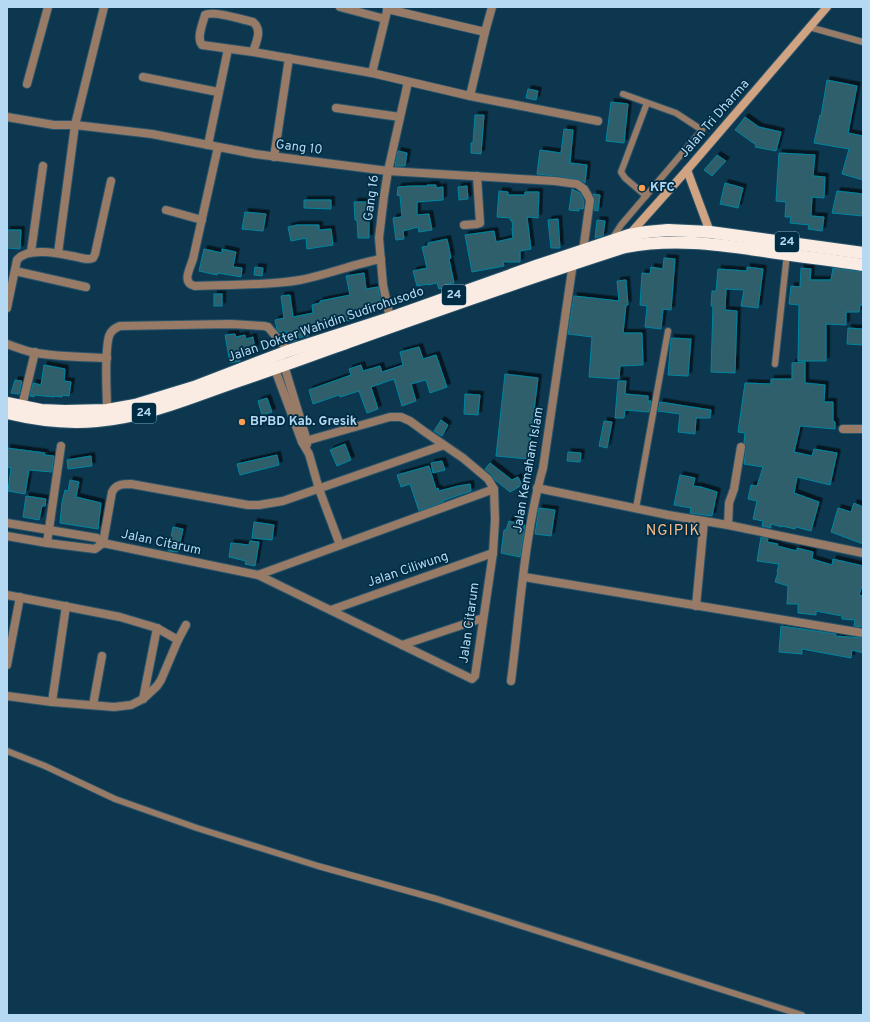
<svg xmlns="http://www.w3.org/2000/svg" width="870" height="1022" viewBox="0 0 870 1022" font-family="Overpass,sans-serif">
<defs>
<filter id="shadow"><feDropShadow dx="3.5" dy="-3.5" stdDeviation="0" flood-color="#0009"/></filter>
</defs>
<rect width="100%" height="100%" fill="#0c374f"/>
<g fill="#2e5e6b" stroke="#0086a0" filter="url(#shadow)">
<path d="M827,80L857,86L848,133L863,136V180L842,174L849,149L814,143L820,115L821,116Z"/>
<path d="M528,89L538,91L536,100L526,98Z"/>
<path d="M611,102L628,104L624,143L606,141Z"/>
<path d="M475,115H484L481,154L471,153V143H473Z"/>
<path d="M745,117L759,127L781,132L776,151L755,147L756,145L735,130Z"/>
<path d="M564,129L573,130L570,163L587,165L585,183L578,179L537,174L540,150L561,153Z"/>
<path d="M398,151L407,153L405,166H395Z"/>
<path d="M779,153L815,155L813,176L825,177L824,198L812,197L811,216L824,217L822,231L808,229L809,225L790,223L791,217H785L786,202L776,201Z"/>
<path d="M717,155L726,161L712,176L704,170Z"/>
<path d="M725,183L743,188L738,208L720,204Z"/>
<path d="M427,185H436V188L443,187V200L417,202V215L429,214L432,230L419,232L418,227L403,231L404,239L396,240L393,218L402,217L400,196L397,195L398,187L412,186H427Z"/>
<path d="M467,186L468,199L459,200L458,187Z"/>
<path d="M572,189L580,193L584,201L583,209L579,208V211L569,210Z"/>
<path d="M499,191L508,192V195H525V192H539L538,218L527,217L531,249L520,251V262H503L504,266L472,272L465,235L494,231L496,242L513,238L512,228L513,227L512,221H511L510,218L497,217Z"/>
<path d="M837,191L863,194V216L832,213Z"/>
<path d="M593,194L600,195L598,211L594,210L595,200Z"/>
<path d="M304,200H331V209L304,208Z"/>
<path d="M354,202H369V238H358L357,220H355Z"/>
<path d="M245,212L266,214L263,231L242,229Z"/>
<path d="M558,219L560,248H551L548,220Z"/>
<path d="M597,220L605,221L603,236L595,238Z"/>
<path d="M297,225H319V230L331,229L333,245L307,249L306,238L291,241L288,227Z"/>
<path d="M7,230H21L20,249L7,248Z"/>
<path d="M447,239L451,258L449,259L454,283L447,284V286L439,289L437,283L428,285V284L417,286L413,271L427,268L422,247L428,246V243Z"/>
<path d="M204,249L222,253V249L236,252L233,267L242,268L241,277L218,273L217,275L199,271Z"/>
<path d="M664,258L675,259L671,310L663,309L661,329L645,327L647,306L640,305L642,273L650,274L651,267L663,269Z"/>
<path d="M255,267L263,268L262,276L254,275Z"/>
<path d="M747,267L763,269L758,308L741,306L744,290L726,289L725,310L737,311L735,373L711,372L713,306H711L712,291H716L718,269L747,271Z"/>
<path d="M801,268L811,269L810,280H831L833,268L863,272L862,305H860L859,312H846V325L826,324V361H798L799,305L789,304L791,286L800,287Z"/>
<path d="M364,273L366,289L378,287L381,304L370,305V307L349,311L350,320L343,321L342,320L306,327L308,336L297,338V340L293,342H288L286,331L279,332L277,330L275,320L284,318L281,296L290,295L293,317L313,313L312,305L320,303V301L350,295L346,276Z"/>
<path d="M626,280L628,305H626L623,333H642L643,365L620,366L619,379L589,377L592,337L568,334L574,296L619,301L617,281Z"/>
<rect x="214" y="294" width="8" height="12"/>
<path d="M848,328L863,329V345L847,344Z"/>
<path d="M235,334L236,337L245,335L246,339L253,337L255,349L238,352L240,361L230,363L225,335Z"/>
<path d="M671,338L691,339L688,376L668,375Z"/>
<path d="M419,347L423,359L436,355L447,387L430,393L426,380L411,384L416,401L402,406L394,379L371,387L378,409L367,413L359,391L340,397L339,395L313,404L309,390L351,375L349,369L361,365L363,371L380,366L382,372L403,365L400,352Z"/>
<path d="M805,362V383L825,385L824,402H833V421L835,422V429L800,426L794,452L812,456L814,449L837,453L830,485L797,477L794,493L819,502L811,531L796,527L795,529L782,526V527L771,524V528L762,526L763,521L753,519L757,501L748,499L751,485L757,486L763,467L744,464L746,448L744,442L745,433L738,432L745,383L771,384V379H792V363Z"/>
<path d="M44,365L65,369L64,381L71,382L69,396L62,395V397L54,396V397L34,395V397L30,396L33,383L41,385Z"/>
<path d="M505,374L538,378L528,459L496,456Z"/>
<path d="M15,380L22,381L19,394L11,393Z"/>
<path d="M618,381H626L625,394L648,396V401H651L649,412L625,410L624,418H615Z"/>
<path d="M465,394L480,395L478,415L464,414Z"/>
<path d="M267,398L272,412L262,415L258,401Z"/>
<path d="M660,402L711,410L710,418H696L695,434L678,432L680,414L658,411Z"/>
<path d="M441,420L448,425L442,436L434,431Z"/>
<path d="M604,421L612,422L607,448L599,446Z"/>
<path d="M345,444L351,460L337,466L330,450Z"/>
<path d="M7,448L45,453L44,455L54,456L52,472L29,470L25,494L8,491L11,468L7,467Z"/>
<path d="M568,452L581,453L580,462L567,461Z"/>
<path d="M277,455L279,465L240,475L237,464Z"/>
<path d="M91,456L92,466L68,469L67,460Z"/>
<path d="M442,461L445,470L433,473L431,463Z"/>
<path d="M490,463L512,480L518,477L522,485L510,492L495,480L492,475L485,469Z"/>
<path d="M429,466L436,489L438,488L439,491L458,486L470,484L471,491L442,501L443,502L419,511L410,484L401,487L397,475Z"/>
<path d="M680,475L695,478L693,486L701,487L717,492L712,516L690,513L691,508L674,505Z"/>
<path d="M70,480L79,482L76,497L101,503L98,529L60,523L62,502L65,490L68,491Z"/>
<path d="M26,496L46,499L45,506H42L39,520L23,517Z"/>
<path d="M854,503L863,507V544L831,532L838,508L851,512Z"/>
<path d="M539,508L555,510L551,536L535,534Z"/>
<path d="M509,521L525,525L520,557L501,553L504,530H506Z"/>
<path d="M254,522L274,525L272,540L252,538Z"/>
<path d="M173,527L183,529L178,552L168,551Z"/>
<path d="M761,537L768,539L767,542L778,544L777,546L797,551V548L813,552L812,559L832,565L833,559L863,566V583L859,595L863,596V627L854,626L855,620L842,619V616L816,611V615L798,613V604H787L788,586L775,582L778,572H777L779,564L757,561Z"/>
<path d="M250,541L259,542L255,566L245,564L246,561L229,557L231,543L249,545Z"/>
<path d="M781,626L836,634L835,636L863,638V653L852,650L851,658L802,649V654L779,652Z"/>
</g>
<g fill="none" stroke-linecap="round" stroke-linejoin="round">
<defs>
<g id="lane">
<path d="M809,27L863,42"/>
<path d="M646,196L625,178L621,172L647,103"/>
<path d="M612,239L621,225L702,130L676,113L623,94"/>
<path d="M775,364L787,254"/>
<path d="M636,508L668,331"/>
<path d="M7,751L45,766L115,799L197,828L318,866L437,899L802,1015"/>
</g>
<g id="street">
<path d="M340,7L385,19"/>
<path d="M388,7L372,73L470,96L598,121"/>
<path d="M387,9L485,32"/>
<path d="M253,52L202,45C196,38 203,23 205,15C213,10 243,20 253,22C263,30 256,42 253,52L372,73"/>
<path d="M143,77L218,92"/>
<path d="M27,84L48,7"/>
<path d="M470,96L485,32L492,7"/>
<path d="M336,108L400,117"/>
<path d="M7,117L54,125H75L152,134L255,154L388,171L555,181L577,184L584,189L588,196L590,200L583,251"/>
<path d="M208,145L228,49"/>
<path d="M218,147L193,259C190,269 181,283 195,286C230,284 266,286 300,280C327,275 353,264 381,259"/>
<path d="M274,157L289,58"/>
<path d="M166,210L202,220"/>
<path d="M464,225L477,224L480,223L477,176"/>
<path d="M31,252L43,166"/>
<path d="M58,253L75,125L104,7"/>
<path d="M15,271L86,287"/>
<path d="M7,308L17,260C27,247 57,253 72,256C79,257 87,261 93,258L95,254L111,181"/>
<path d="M390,318L383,285L379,238L384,196L388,171L408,82"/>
<path d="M7,344C15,347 23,350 31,352C56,357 82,357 107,358"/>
<path d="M283,362L307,441V444"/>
<path d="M273,364L302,442L309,454L319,489L340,545"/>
<path d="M22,406L35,352"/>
<path d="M107,410C107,390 104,355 109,336C111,330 115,328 120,326L231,324L264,326L268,327L288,351"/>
<path d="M843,429H863"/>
<path d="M302,442L390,417H401L410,421L425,432L463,458L488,479L494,489L495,520L493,553L475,676L472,679L258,575L103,543L112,492C116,484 123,484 131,484L248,505H259L283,501L444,445"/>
<path d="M537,488L668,515L728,525L863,553"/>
<path d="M7,523L97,538L103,543L95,549L47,543L7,536"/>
<path d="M728,525L729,503L734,489L741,447"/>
<path d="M47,543L61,446"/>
<path d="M258,575L494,489"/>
<path d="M524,577L863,633"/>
<path d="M7,595L120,617L157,628L178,640L161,680L157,686L143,699L131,705L114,707L52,702L7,696"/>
<path d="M696,606L704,521"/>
<path d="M331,610L493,553"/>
<path d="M178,640L186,625"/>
<path d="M402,645L483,618"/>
<path d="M7,665L20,597"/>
<path d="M511,681C520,612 524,535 543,468L573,263"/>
<path d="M143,699L157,628"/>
<path d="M52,702L66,606"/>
<path d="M93,705L102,656"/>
</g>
<g id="secondary">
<path d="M687,170L710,232"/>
<path d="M629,235L687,170L827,7"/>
</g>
<g id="highway">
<path d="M7,403L41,410L65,411L107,410L135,405L194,387L288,351L390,318L536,266L629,235L646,232L668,230L710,232L863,253"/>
<path d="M7,413C36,420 67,424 97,421C149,417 198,394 247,378C283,366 318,353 354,340C444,308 534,276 625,247C673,238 715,244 764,251C797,256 830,260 863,265"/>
</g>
</defs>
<use href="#lane" stroke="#2a546c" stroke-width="8"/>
<use href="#street" stroke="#2a546c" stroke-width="10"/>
<use href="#secondary" stroke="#2a546c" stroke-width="10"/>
<use href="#highway" stroke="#2a546c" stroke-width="14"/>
<use href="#lane" stroke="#977b66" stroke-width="6"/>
<use href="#street" stroke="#977b66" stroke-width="8"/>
<use href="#secondary" stroke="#d0a382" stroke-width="8"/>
<use href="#highway" stroke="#faece2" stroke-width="12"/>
</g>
<g fill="#fb9e51" stroke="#002d44" stroke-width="1.5">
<circle cx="642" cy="188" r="4"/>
<circle cx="242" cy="422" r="4"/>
</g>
<g text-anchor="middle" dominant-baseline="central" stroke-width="3.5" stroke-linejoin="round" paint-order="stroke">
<g fill="#002d44" stroke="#7fa5be" stroke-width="1">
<rect x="775" y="232" width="24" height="20" rx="3"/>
<rect x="442" y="285" width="24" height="20" rx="3"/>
<rect x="132" y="403" width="24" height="20" rx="3"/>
</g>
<g font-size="12" font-weight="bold" fill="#b5d9f2">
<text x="787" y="242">24</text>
<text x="454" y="295">24</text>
<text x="144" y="413">24</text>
</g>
<g font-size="13" fill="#b5d9f2" stroke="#002d44">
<text transform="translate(715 119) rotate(-49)">Jalan Tri Dharma</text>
<text transform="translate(299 148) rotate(7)">Gang 10</text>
<text transform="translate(372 198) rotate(-82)">Gang 16</text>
<text transform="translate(326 325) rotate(-19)">Jalan Dokter Wahidin Sudirohusodo</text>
<text transform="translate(529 470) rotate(-80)">Jalan Kemaham Islam</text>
<text transform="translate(161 543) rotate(12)">Jalan Citarum</text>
<text transform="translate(408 570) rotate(-19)">Jalan Ciliwung</text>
<text transform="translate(470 623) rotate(-82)">Jalan Citarum</text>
</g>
<g font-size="13" font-weight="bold" fill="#b5d9f2" stroke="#002d44" text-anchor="start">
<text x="650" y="188">KFC</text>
<text x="250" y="422">BPBD Kab. Gresik</text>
</g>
<g font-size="15" letter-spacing="1" fill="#fab886" stroke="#002d44">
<text x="673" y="531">NGIPIK</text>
</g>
</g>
<rect width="870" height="1022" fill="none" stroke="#b5d9f2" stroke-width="16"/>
</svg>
